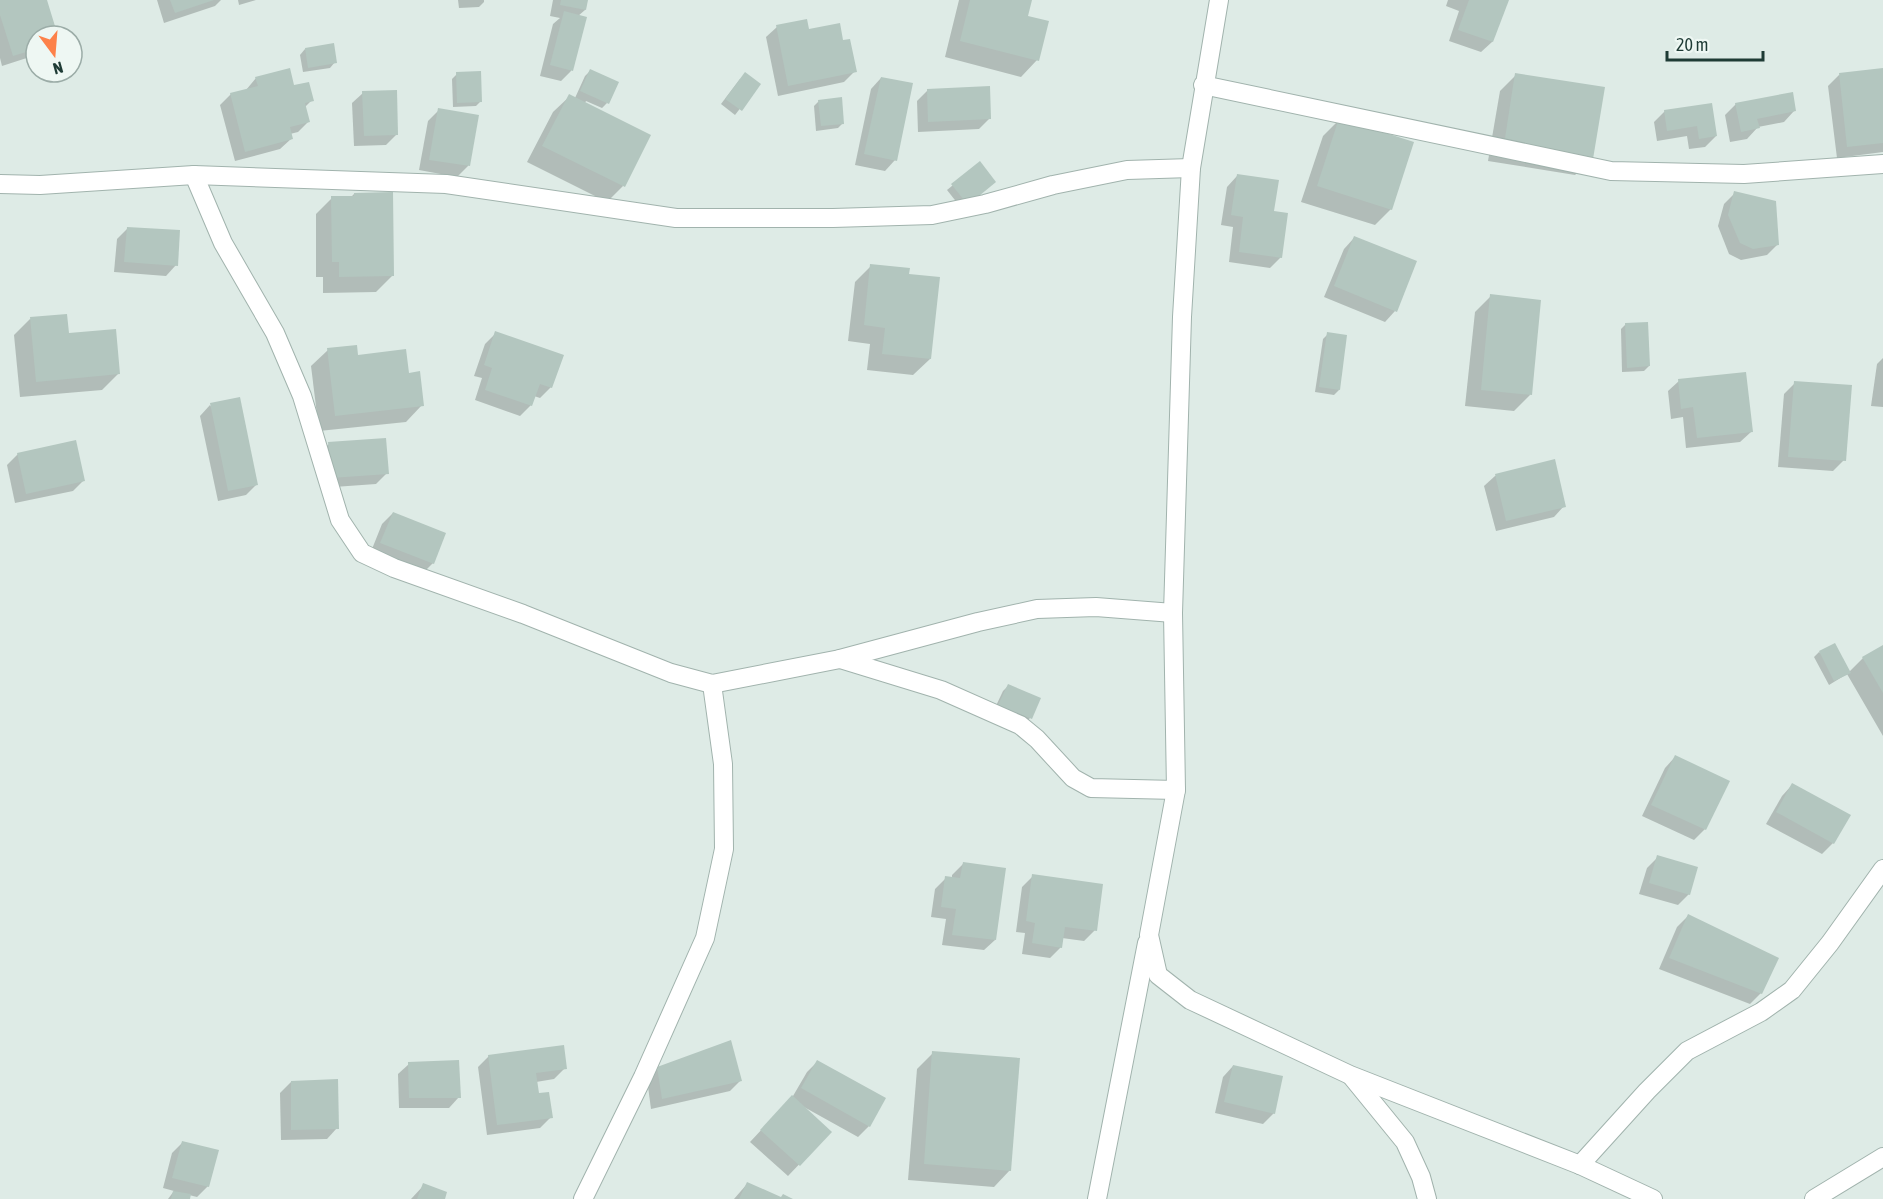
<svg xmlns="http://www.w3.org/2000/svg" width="1883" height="1199" viewBox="0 0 1883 1199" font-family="'Asap Condensed',sans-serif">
<rect width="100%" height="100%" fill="#deebe6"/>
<g fill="#0003">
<path d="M0,0H45L56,36H36V55L2,66L0,58Z"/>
<path d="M157,0H221L215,6L164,23Z"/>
<path d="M238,0H256L239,5Z"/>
<path d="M458,0H484V2L479,7L459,8Z"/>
<path d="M553,0H587L585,10L578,16L585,18L571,71L561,81L540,76L553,24L560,18L550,16Z"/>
<path d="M959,0H1030L1026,18L1037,60L1021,77L945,57Z"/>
<path d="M1448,0H1508L1492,42L1481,52L1449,41L1459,11L1446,6Z"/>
<path d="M777,27L808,31L842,41L855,71L844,82L778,96L766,37Z"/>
<path d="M305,49L335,62L330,68L303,72L300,55Z"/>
<path d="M1883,69V152L1837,158L1828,86L1839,75Z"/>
<path d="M590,71L607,103L602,108L586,101L585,103L623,186L607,202L527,162L553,112L570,96L575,98L585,76Z"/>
<path d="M457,74L481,101L476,106L453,107L452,79Z"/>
<path d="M1516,75L1592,159L1575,175L1488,161L1500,91Z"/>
<path d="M256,78L293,87L312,100L304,108L308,122L298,132L290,134L291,139L280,149L235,161L220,105L231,94L246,90Z"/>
<path d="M881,78L895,160L885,171L855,165L871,89Z"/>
<path d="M740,79L759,84L735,115L721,104Z"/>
<path d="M928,90L990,118L979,129L918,132L917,101Z"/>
<path d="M363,93L397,134L386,145L354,146L352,103Z"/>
<path d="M819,101L843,123L838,128L816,131L814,106Z"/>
<path d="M1711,104L1716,136L1705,147L1689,149L1687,136L1657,141L1654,122L1665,111Z"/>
<path d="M1736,104L1794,111L1784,122L1758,127L1747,139L1730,142L1725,115Z"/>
<path d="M439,110L477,117L468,166L457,177L419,170L428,121Z"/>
<path d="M1339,120L1391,209L1375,225L1301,202L1323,136Z"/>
<path d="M980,163L962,209L947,190Z"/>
<path d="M1237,176L1273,212L1281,257L1270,268L1229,262L1233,227L1221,225L1227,187Z"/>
<path d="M1735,193L1778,244L1767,255L1741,260L1729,254L1718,226L1724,204Z"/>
<path d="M354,194L392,276L376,292L323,293V277H316V214L332,198L351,197Z"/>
<path d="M128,228L176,265L166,276L114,272L117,239Z"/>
<path d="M1354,238L1395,311L1385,322L1324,297L1344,249Z"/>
<path d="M871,266L908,275L930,359L913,375L867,370L870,344L848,341L855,282Z"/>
<path d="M1491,296L1530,395L1514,411L1465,406L1475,312Z"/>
<path d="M30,319L67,334L118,374L102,390L20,397L14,335Z"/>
<path d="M1626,324L1649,366L1644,371L1622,372L1621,329Z"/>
<path d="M496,333L551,387L540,398L534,396L531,405L520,416L475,400L482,378L474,376L485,344Z"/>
<path d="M1328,334L1339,390L1334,395L1315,392L1323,339Z"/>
<path d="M328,350L357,356L408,374L422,405L406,422L319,431L311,366Z"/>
<path d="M1883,358V407L1871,406L1877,364Z"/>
<path d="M1679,381L1751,432L1740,442L1686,448L1683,417L1671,419L1668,391Z"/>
<path d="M1795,383L1844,460L1833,471L1778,467L1784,394Z"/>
<path d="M210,405L257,484L246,495L218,501L200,416Z"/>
<path d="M329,444L387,473L376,484L320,488L318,454Z"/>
<path d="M18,454L83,481L73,491L15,503L7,465Z"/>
<path d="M1553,461L1564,506L1554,517L1496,531L1484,486L1495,476Z"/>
<path d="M393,513L433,563L422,574L370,554L382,524Z"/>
<path d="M1883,647V736L1847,674L1829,685L1814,657L1819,652L1849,672L1863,658Z"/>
<path d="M1008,686L1039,699L1030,718L1025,723L994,710L1003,691Z"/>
<path d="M1675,757L1705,829L1694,840L1642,816L1665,768Z"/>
<path d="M1792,785L1833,843L1822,854L1766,824L1782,796Z"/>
<path d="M1658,857L1689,894L1678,905L1639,894L1647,868Z"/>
<path d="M963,864L995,940L984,950L942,945L946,919L931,917L935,889L946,878L952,879V875Z"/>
<path d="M1033,876L1095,930L1084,941L1062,938L1061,947L1050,958L1022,954L1025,933L1016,932L1022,887Z"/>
<path d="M1688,916L1761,993L1750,1004L1659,969L1677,927Z"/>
<path d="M933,1053L1010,1170L994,1187L908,1180L917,1069Z"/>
<path d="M489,1056L565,1068L554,1079L536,1082L538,1095L551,1117L540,1128L487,1135L478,1067Z"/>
<path d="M817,1062L869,1126L858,1137L804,1107L830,1132L788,1176L750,1142L793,1096L807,1072Z"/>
<path d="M409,1064L459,1097L449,1108H399L398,1074Z"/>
<path d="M1233,1066L1274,1113L1263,1124L1215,1113L1223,1077Z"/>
<path d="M658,1069L741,1080L730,1091L651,1109L647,1079Z"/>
<path d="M291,1082L337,1128L327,1139L281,1140L280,1093Z"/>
<path d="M183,1142L208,1186L197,1197L189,1195V1199H168L174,1191L163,1188L172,1153Z"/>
<path d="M747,1184L780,1199H789H734Z"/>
<path d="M424,1185L443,1199H411Z"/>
</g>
<g fill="#b3c6bf">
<path d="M0,0H47L58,36H36V49L13,56L0,15Z"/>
<path d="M170,0H214L175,13Z"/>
<path d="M561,0H588L586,10L560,5Z"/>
<path d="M970,0H1032L1028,16L1049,21L1039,61L960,41Z"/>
<path d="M1469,0H1509L1493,42L1458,30Z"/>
<path d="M564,11L587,17L573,71L550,65Z"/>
<path d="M807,19L809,29L840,23L843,40L850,39L857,72L788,86L776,25Z"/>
<path d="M334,43L337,63L308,68L305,48Z"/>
<path d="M290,68L294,85L309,82L314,101L305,103L310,122L290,127L293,139L245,152L230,93L258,86L255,77Z"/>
<path d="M1883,68V143L1847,147L1839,73Z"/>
<path d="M590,69L619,82L609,104L580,91Z"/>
<path d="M481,71L482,102L457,103L456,72Z"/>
<path d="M745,72L761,84L742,111L725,99Z"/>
<path d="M1515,73L1605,87L1593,159L1504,145Z"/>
<path d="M881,77L913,83L897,161L864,154Z"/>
<path d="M990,86L991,119L928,122L927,89Z"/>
<path d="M397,90L398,135L364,136L362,91Z"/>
<path d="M1793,92L1796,111L1757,119L1760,128L1741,132L1735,103Z"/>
<path d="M569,94L651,135L625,187L542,146Z"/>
<path d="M842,97L844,124L821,126L818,100Z"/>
<path d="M1712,103L1717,136L1699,139L1697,126L1667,131L1664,110Z"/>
<path d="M438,108L479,115L470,166L429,160Z"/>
<path d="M1339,118L1414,142L1392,210L1317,186Z"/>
<path d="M980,161L996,182L968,205L951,184Z"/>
<path d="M1237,174L1279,180L1274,211L1288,213L1282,258L1239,252L1243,217L1231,215Z"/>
<path d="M1734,191L1776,201L1779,245L1753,249L1740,243L1728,215Z"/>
<path d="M393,192L394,276L339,277V262H332L331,196H354V193Z"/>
<path d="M127,227L180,230L178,266L124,262Z"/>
<path d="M1354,236L1417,261L1397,312L1334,286Z"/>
<path d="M870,264L910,268L909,274L940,277L931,359L882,354L885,328L864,325Z"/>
<path d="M1490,294L1541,300L1532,395L1481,390Z"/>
<path d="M67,314L69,333L116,329L120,374L36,382L30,317Z"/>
<path d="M1648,322L1650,366L1627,368L1625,323Z"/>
<path d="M495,331L564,355L552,388L540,384L532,406L485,390L492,368L484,365Z"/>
<path d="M1327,332L1347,335L1340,390L1319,387Z"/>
<path d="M357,345L358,355L406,349L409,373L420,371L424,406L335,416L327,348Z"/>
<path d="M1746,372L1753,432L1697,438L1693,407L1681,409L1678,379Z"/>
<path d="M1794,381L1852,385L1846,461L1788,457Z"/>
<path d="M240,397L258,485L228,491L210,403Z"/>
<path d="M386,438L389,474L331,478L328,442Z"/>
<path d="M76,440L85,481L26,494L17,453Z"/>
<path d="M1555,459L1566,507L1506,521L1495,474Z"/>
<path d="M393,512L446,533L434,564L380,543Z"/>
<path d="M1835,643L1851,673L1834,681L1819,651Z"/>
<path d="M1883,645V693L1862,657Z"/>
<path d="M1008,684L1041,698L1032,719L998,705Z"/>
<path d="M1675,755L1730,781L1706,830L1651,805Z"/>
<path d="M1792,783L1851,815L1834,844L1776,812Z"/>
<path d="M1657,855L1698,867L1690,895L1649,883Z"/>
<path d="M963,862L1006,868L996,940L952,935L956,909L941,907L945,876L960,878Z"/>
<path d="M1032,874L1103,884L1097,931L1065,927L1062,948L1032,943L1035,923L1026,921Z"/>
<path d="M1688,914L1779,958L1762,994L1669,958Z"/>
<path d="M731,1040L742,1081L662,1099L657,1067Z"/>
<path d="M564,1045L567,1069L536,1073L539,1093L549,1092L553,1118L497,1125L488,1055Z"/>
<path d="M932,1051L1020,1058L1011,1171L924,1164Z"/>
<path d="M459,1060L461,1098H409L408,1062Z"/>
<path d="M817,1060L886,1098L870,1127L801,1088Z"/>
<path d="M1233,1065L1283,1076L1275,1114L1224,1102Z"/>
<path d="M338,1079L339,1129L291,1130V1081Z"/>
<path d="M792,1095L832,1132L800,1166L760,1130Z"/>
<path d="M182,1141L219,1150L209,1187L172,1178Z"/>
<path d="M747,1182L781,1197L783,1194L793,1199H739Z"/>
<path d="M423,1183L447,1192L445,1199H417Z"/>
<path d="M173,1191L191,1194L190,1199H171Z"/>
</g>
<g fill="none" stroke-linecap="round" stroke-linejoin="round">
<defs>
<g id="street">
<path d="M1219,0L1191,168L1182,317L1173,613L1176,790L1149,935L1158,975L1190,1000L1350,1075L1580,1165L1653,1199"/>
<path d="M1203,85L1611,171L1744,174L1883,164"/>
<path d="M194,175L223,243L275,333L302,396L340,520L362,553L394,568L523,614L671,673L712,684L840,659L978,622L1037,609L1096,607L1173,613"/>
<path d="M0,184L40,185L194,175L446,184L676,218H833L932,215L985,204L1053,185L1127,170L1191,168"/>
<path d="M840,659L941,690L1020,725L1037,739L1073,778L1091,788L1176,790"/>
<path d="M1352,1077L1405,1142L1421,1177L1427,1199"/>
<path d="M1580,1165L1647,1091L1687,1051L1761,1012L1792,990L1830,943L1883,869"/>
<path d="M583,1199L643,1077L705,938L724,849L723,764L712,684"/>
<path d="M1097,1199L1147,943"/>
<path d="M1814,1199L1883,1157"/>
</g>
</defs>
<use href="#street" stroke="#a1b3ad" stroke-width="20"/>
<use href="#street" stroke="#fff" stroke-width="18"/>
</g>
<g transform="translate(54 54) rotate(164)"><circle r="28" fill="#eef7f3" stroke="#9baca7" stroke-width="1.5"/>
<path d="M0-4.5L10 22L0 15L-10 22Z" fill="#fd8149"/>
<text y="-9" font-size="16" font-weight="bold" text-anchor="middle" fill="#1e3b35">N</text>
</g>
<path d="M1667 51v9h96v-9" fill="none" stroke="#1e3b35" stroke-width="3"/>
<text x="1676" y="51" font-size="18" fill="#1e3b35" stroke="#eef7f3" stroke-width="4.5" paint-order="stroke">20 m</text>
</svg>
